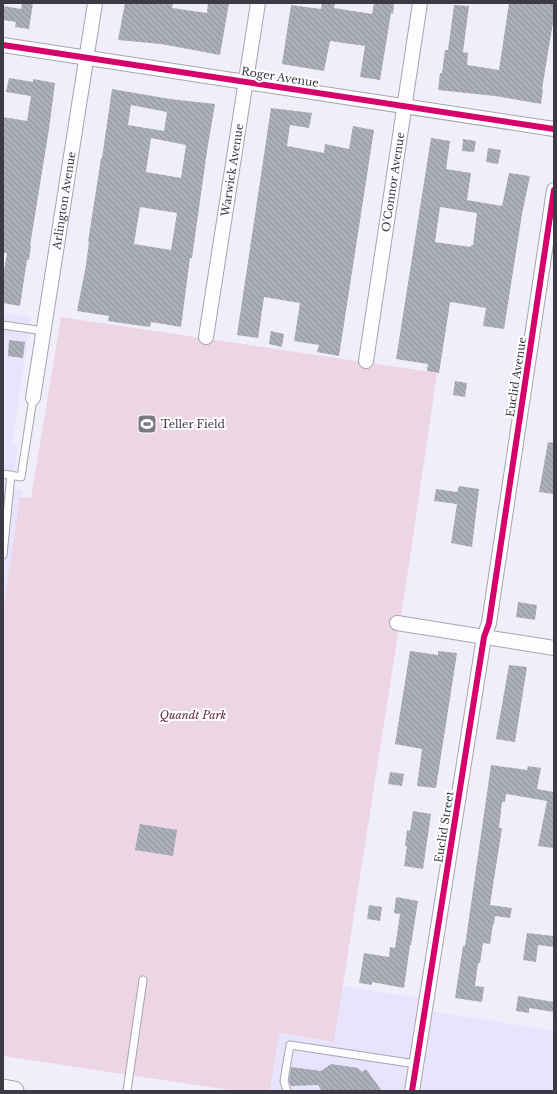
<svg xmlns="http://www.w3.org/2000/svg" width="557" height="1094" viewBox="0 0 557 1094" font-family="'Libre Baskerville',serif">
<defs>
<pattern id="building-back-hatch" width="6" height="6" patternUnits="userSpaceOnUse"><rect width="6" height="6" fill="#acaeb9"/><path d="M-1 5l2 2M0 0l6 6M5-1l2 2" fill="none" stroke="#8d8f98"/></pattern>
</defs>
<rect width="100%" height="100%" fill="#f0eefa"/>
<g fill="#e8e4fd">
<path d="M3,313L31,317L12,444L18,446L13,489L22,490L3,611Z"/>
<path d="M342,986L426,999L425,1010L554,1031V1091H270L279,1033L333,1042Z"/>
</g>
<path fill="#ecd6e3" d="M61,317L437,373L411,551L334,1042L279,1033L270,1091H236L3,1056V611L20,497L31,498Z"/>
<g fill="url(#building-back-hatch)" fill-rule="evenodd">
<path d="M22,3H33L29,29L15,27L16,22L3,20V6L21,9Z"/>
<path d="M125,3H173L172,8L207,13L208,3H229L220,55L161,44L118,40Z"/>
<path d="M322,3H335L334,8L372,14L374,3H394L393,14L391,13L380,80L360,77L365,46L330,41L324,71L282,64L291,5L321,9Z"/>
<path d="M509,3H554V16L542,89L543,90L541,104L495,96L438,90L440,73H442L445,50H448L454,5L469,6L463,52L468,53L467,65L499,70Z"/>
<path d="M9,78L33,82V79L55,83L49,129L30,246H31L29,260H27L20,306L3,303V276L7,253H3V117L27,121L31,96L6,92Z"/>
<path d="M112,89L170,99L215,104L207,151L192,258H190L181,327L151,322L150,327L121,323L108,321L109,316L77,311L86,265L89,242H88L101,158H102ZM131,105L167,112L164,131L128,125ZM151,138L186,145L181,178L146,172ZM140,207L177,213L171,250L134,244Z"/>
<path d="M271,108L312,113L309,128L290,125L287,146L324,153L325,144L349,149L353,126L374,130L339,356L317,352L319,345L294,341L300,303L264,297L258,338L237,335Z"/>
<path d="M431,138L450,141L446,169L471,173L467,200L502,206L509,173L530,176L522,214L504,329L483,326L486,308L451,302L450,303L439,373L427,371L428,364L396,359ZM440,207L477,213L473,245H471V247L435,242Z"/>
<path d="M463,139L476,141L474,152L462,151Z"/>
<path d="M488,148L501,150L498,164L486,162Z"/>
<path d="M271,331L284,334L282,347L269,344Z"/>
<path d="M9,340L25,342L23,358L8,356Z"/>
<path d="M455,381L467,383L465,397L453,395Z"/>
<path d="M548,442L554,443V494L539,492Z"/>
<path d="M459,486L479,489L472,547L451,543L457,504L434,501L436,489L457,492Z"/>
<path d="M518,602L537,605L535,620L516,617Z"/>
<path d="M410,651L438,655V651L457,653L436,788L417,786L422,749L395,744Z"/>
<path d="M509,665L527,667L515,742L496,739Z"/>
<path d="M491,765L527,770L528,766L541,768L537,789L554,792V848L538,846L547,801L506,794L505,802H502L499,828H502L490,905L512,908L510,918L495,916L494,924H493L490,944L483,943L480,963H478L475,986L484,987L482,1002L455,998L463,946H465Z"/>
<path d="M390,772L404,774L402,786L388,784Z"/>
<path d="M413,811L431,814L423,869L404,866L407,846H405L407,830L410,831Z"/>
<path d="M140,824L177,830L173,856L135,850Z"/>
<path d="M396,897L418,901L411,945H410L404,988L372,982V985L359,983L364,953L389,957L390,947L395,948L400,914L394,913Z"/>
<path d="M369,905L382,907L380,921L367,919Z"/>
<path d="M527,933L554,936V947L538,945L536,962L523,960Z"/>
<path d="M518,996L554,1002V1012L529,1008V1013L516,1011Z"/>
<path d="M331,1064L358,1068L362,1072L366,1069L382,1091H322L318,1085L291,1086L289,1081L291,1067L321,1071Z"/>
</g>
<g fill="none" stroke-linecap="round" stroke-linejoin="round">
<defs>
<g id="lane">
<path d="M3,325L44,331"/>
<path d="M3,474L21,477L33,398"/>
<path d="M3,555L11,475"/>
<path d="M127,1091L143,980"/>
<path d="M287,1091L284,1081L290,1045L416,1064"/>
</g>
<g id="street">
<path d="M3,45L554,129"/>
<path id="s1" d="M206,337L258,3"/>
<path id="s2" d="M366,361L420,3"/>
<path id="s3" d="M33,398L95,3"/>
<path d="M397,623L554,648"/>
<path d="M412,1091L484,637L489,623L554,190"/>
</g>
<path id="secondary" d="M3,1089L14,1091"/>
</defs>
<use href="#lane" stroke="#a7a5b0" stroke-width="9"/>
<use href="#street" stroke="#a7a5b0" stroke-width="16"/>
<use href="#secondary" stroke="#a7a5b0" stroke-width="21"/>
<use href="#lane" stroke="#fdfcfe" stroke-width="7"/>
<use href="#street" stroke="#fdfcfe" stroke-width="14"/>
<use href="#secondary" stroke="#f8f6fb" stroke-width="19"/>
<defs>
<g id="cycleway">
<path d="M3,45L554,129"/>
<path d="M412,1091L484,637L489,623L554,190"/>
</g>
</defs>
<use href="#cycleway" stroke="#fff" stroke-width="8"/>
<use href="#cycleway" stroke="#d6006c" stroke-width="6"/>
</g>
<defs>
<symbol id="stadium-square" viewBox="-11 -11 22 22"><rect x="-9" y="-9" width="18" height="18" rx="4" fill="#7b7984" stroke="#fff"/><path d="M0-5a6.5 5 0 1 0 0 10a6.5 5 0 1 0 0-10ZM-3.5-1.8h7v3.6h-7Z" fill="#fff"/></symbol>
</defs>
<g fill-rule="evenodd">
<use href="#stadium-square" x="136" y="413" width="22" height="22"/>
</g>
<g text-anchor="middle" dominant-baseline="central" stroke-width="4" stroke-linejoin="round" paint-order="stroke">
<g font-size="11" fill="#3c3a45" stroke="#fff">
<text transform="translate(280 77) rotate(9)">Roger Avenue</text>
<text stroke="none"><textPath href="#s1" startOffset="169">Warwick Avenue</textPath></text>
<text stroke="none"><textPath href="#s2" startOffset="181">O'Connor Avenue</textPath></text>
<text stroke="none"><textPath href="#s3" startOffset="200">Arlington Avenue</textPath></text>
<text transform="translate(516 377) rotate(-81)">Euclid Avenue</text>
<text transform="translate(444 827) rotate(-81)">Euclid Street</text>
</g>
<g font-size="11" fill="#3c3a45" stroke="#fff" text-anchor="start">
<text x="161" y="424">Teller Field</text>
</g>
<g font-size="11" font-style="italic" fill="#5f2942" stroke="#fff">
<text x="193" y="715">Quandt Park</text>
</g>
</g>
<rect width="557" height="1094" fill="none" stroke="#3c3a45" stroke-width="8"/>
</svg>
